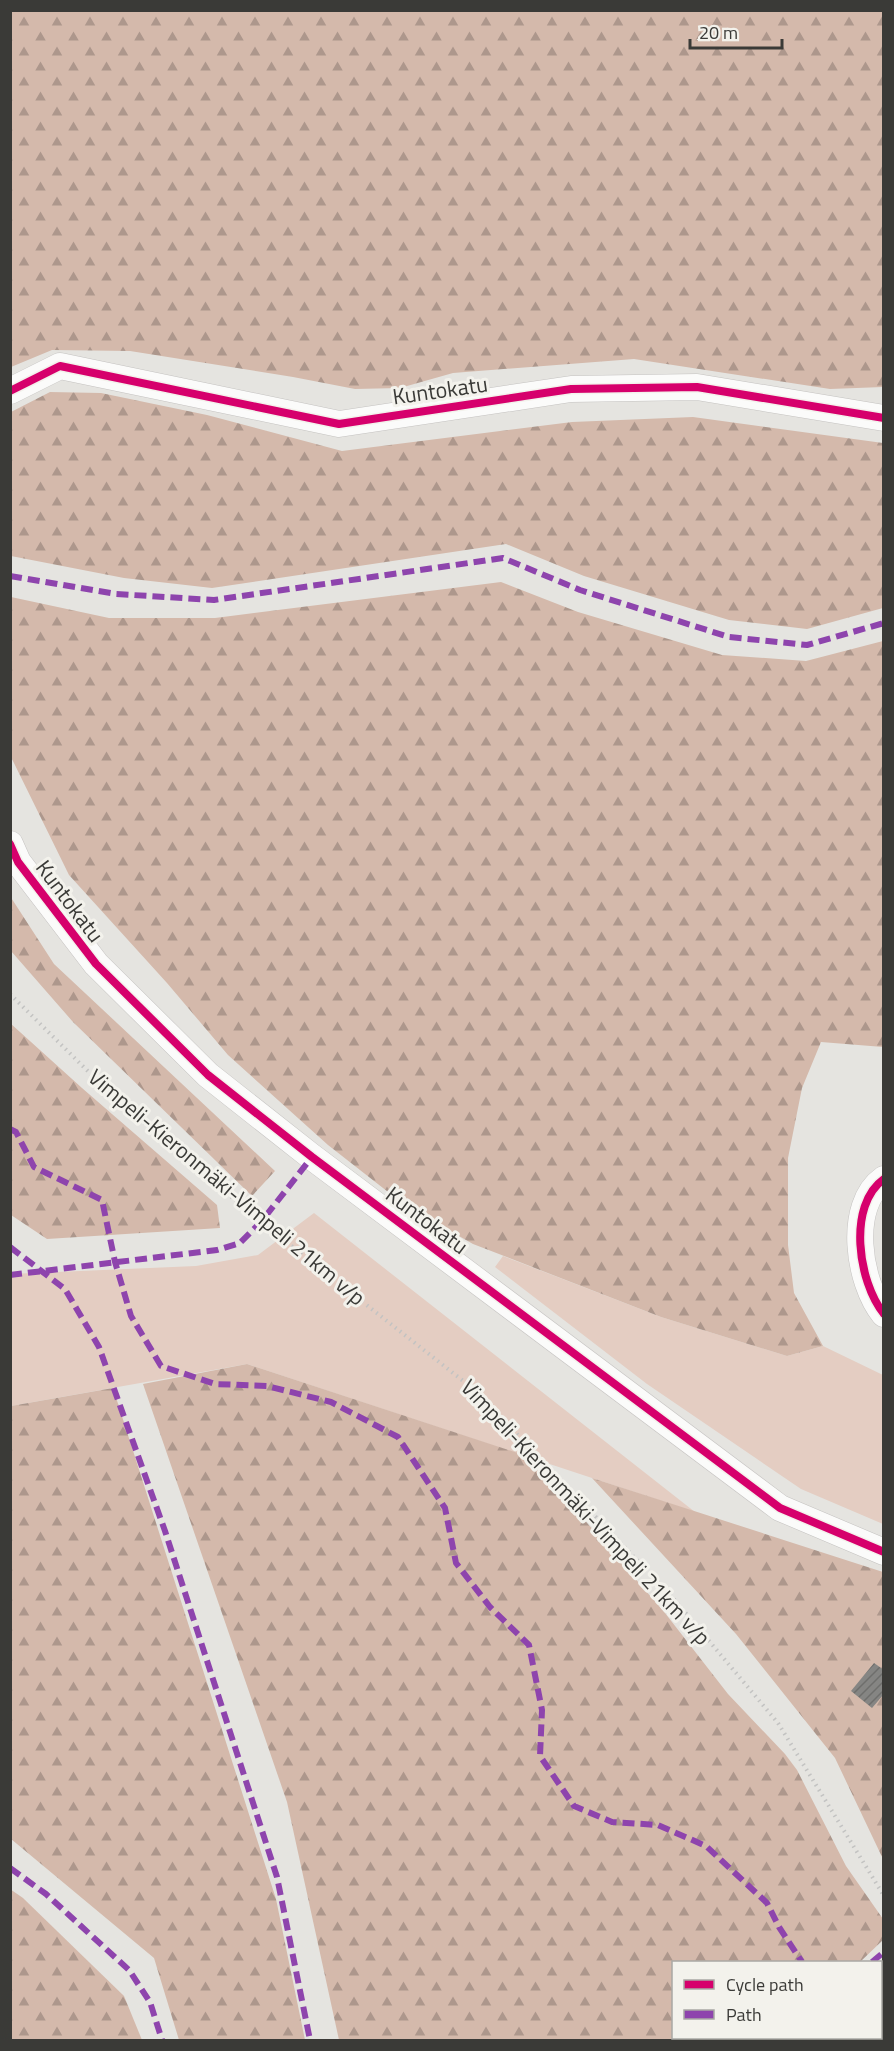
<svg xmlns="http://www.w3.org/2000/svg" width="894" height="2051" viewBox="0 0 894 2051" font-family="'Titillium Web',sans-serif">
<defs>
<pattern id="forest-firs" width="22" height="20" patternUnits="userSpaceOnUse" patternTransform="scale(1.5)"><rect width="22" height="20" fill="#d4b9ab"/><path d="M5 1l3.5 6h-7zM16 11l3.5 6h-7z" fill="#ad978c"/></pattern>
<pattern id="building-hatch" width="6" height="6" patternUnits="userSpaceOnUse" patternTransform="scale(1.5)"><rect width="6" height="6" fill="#858583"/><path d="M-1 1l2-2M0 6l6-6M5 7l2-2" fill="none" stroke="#6e6e6c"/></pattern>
</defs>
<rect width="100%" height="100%" fill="#e5e4e0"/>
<g fill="#e4cdc2">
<path d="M314,1213L695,1512L247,1364L11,1406L10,1274L196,1266L258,1255Z"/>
<path d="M503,1256L661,1317L787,1356L823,1346L883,1375V1524L801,1489L647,1384L495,1267Z"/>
</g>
<g fill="url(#forest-firs)">
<path d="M11,10L883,11V387L830,389L634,359L453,373L400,388L355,389L293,377L130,351L52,350L11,367Z"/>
<path d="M50,392L101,393L207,415L342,451L572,422L693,417L883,443V608L807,629L729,620L584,576L506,544L212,588L124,578L11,556V412Z"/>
<path d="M501,582L578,612L722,655L806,661L883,641V1047L821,1042L802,1088L788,1158V1245L794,1293L823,1346L787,1356L661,1317L473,1244L406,1206L328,1145L228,1055L167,983L69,875L11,757V597L109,618H215Z"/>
<path d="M10,896L54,964L275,1171L252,1196L73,1022L11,951Z"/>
<path d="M10,1023L82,1088L217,1205L220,1228L47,1239L11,1215Z"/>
<path d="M247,1364L530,1457L665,1613L728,1694L785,1754L797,1770L846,1866L883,1919V1940L860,1962H674V2038H780L777,2040H339L287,1802L143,1384Z"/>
<path d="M113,1388L276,1899L305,2040H179L154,1958L11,1839V1406Z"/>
<path d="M592,1478L883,1572V1859L835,1758L736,1634Z"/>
<path d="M10,1889L23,1898L124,1996L142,2040H11Z"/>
<path d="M883,1972V2040H814L817,2038H880V1975Z"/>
</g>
<path fill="url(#building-hatch)" d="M874,1663L884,1670V1694L872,1708L851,1691Z"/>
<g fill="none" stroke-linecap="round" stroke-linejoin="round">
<defs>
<g id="minor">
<path d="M10,391L60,366L339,424L571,389L697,387L884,418"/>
<path d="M10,844L18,862L96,964L208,1075L312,1157L780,1508L884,1552"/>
<path d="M884,1179C847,1205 858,1282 884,1314"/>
</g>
</defs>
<use href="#minor" stroke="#c4c2c0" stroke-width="27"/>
<path stroke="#c3c3c2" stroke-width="4" stroke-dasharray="1.5 4.5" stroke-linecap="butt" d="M10,994L114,1097L261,1222L476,1391L673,1598L778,1723L884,1896"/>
<use href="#minor" stroke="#fbfbfa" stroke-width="26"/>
<g stroke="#8e44ad" stroke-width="6" stroke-dasharray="12 6" stroke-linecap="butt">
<path d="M10,576L116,594L214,600L503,558L580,590L729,637L807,645L884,623"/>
<path d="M10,1129L16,1132L34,1167L102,1200L115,1262L131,1316L161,1366L215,1384L267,1386L331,1402L398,1437L445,1508L456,1563L490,1607L529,1645L542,1710L540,1756L574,1806L612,1822L658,1825L706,1846L767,1903L779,1927L802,1962"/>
<path d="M10,1247L65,1289L99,1347L165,1531L277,1877L310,2040"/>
<path d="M10,1275L217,1250L240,1243L261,1222L312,1157"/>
<path d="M10,1868L46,1894L129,1970L150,2002L162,2040"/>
<path d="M872,1962L884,1952"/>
<path d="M880,1970L884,1969"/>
<path d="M802,2040L804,2038"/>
</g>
<defs>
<g id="cycleway">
<path d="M10,391L60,366L339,424L571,389L697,387L884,418"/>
<path d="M10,844L18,862L96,964L208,1075L312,1157L780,1508L884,1552"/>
<path d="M884,1179C847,1205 858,1282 884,1314"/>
</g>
</defs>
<use href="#cycleway" stroke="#f3f2ec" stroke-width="11"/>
<use href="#cycleway" stroke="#d6006c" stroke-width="8"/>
</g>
<g text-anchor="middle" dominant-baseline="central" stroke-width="6" stroke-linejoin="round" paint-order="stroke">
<g font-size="22" fill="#3a3a37" stroke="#f3f2ec">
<text transform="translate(440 390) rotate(-8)">Kuntokatu</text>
<text transform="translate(70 901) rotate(53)">Kuntokatu</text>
<text transform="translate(227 1187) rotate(40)">Vimpeli-Kieronmäki-Vimpeli 21km v/p</text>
<text transform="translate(427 1220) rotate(37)">Kuntokatu</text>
<text transform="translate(586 1512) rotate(47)">Vimpeli-Kieronmäki-Vimpeli 21km v/p</text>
</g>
</g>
<rect width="894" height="2051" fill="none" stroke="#3a3a37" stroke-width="24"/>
<rect x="672" y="1961" width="210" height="78" fill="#f3f2ec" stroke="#a9a8a4" stroke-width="1.5"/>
<rect x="684" y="1980" width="30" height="9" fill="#d6006c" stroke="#a9a8a4" stroke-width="1.5"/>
<text x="726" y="1991" font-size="18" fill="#3a3a37">Cycle path</text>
<rect x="684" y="2010" width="30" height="9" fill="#8e44ad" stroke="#a9a8a4" stroke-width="1.5"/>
<text x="726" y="2021" font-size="18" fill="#3a3a37">Path</text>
<path d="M690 39v9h92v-9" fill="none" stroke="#3a3a37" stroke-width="3"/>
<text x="699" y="39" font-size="18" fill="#3a3a37" stroke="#f3f2ec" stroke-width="4.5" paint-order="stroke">20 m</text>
</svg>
